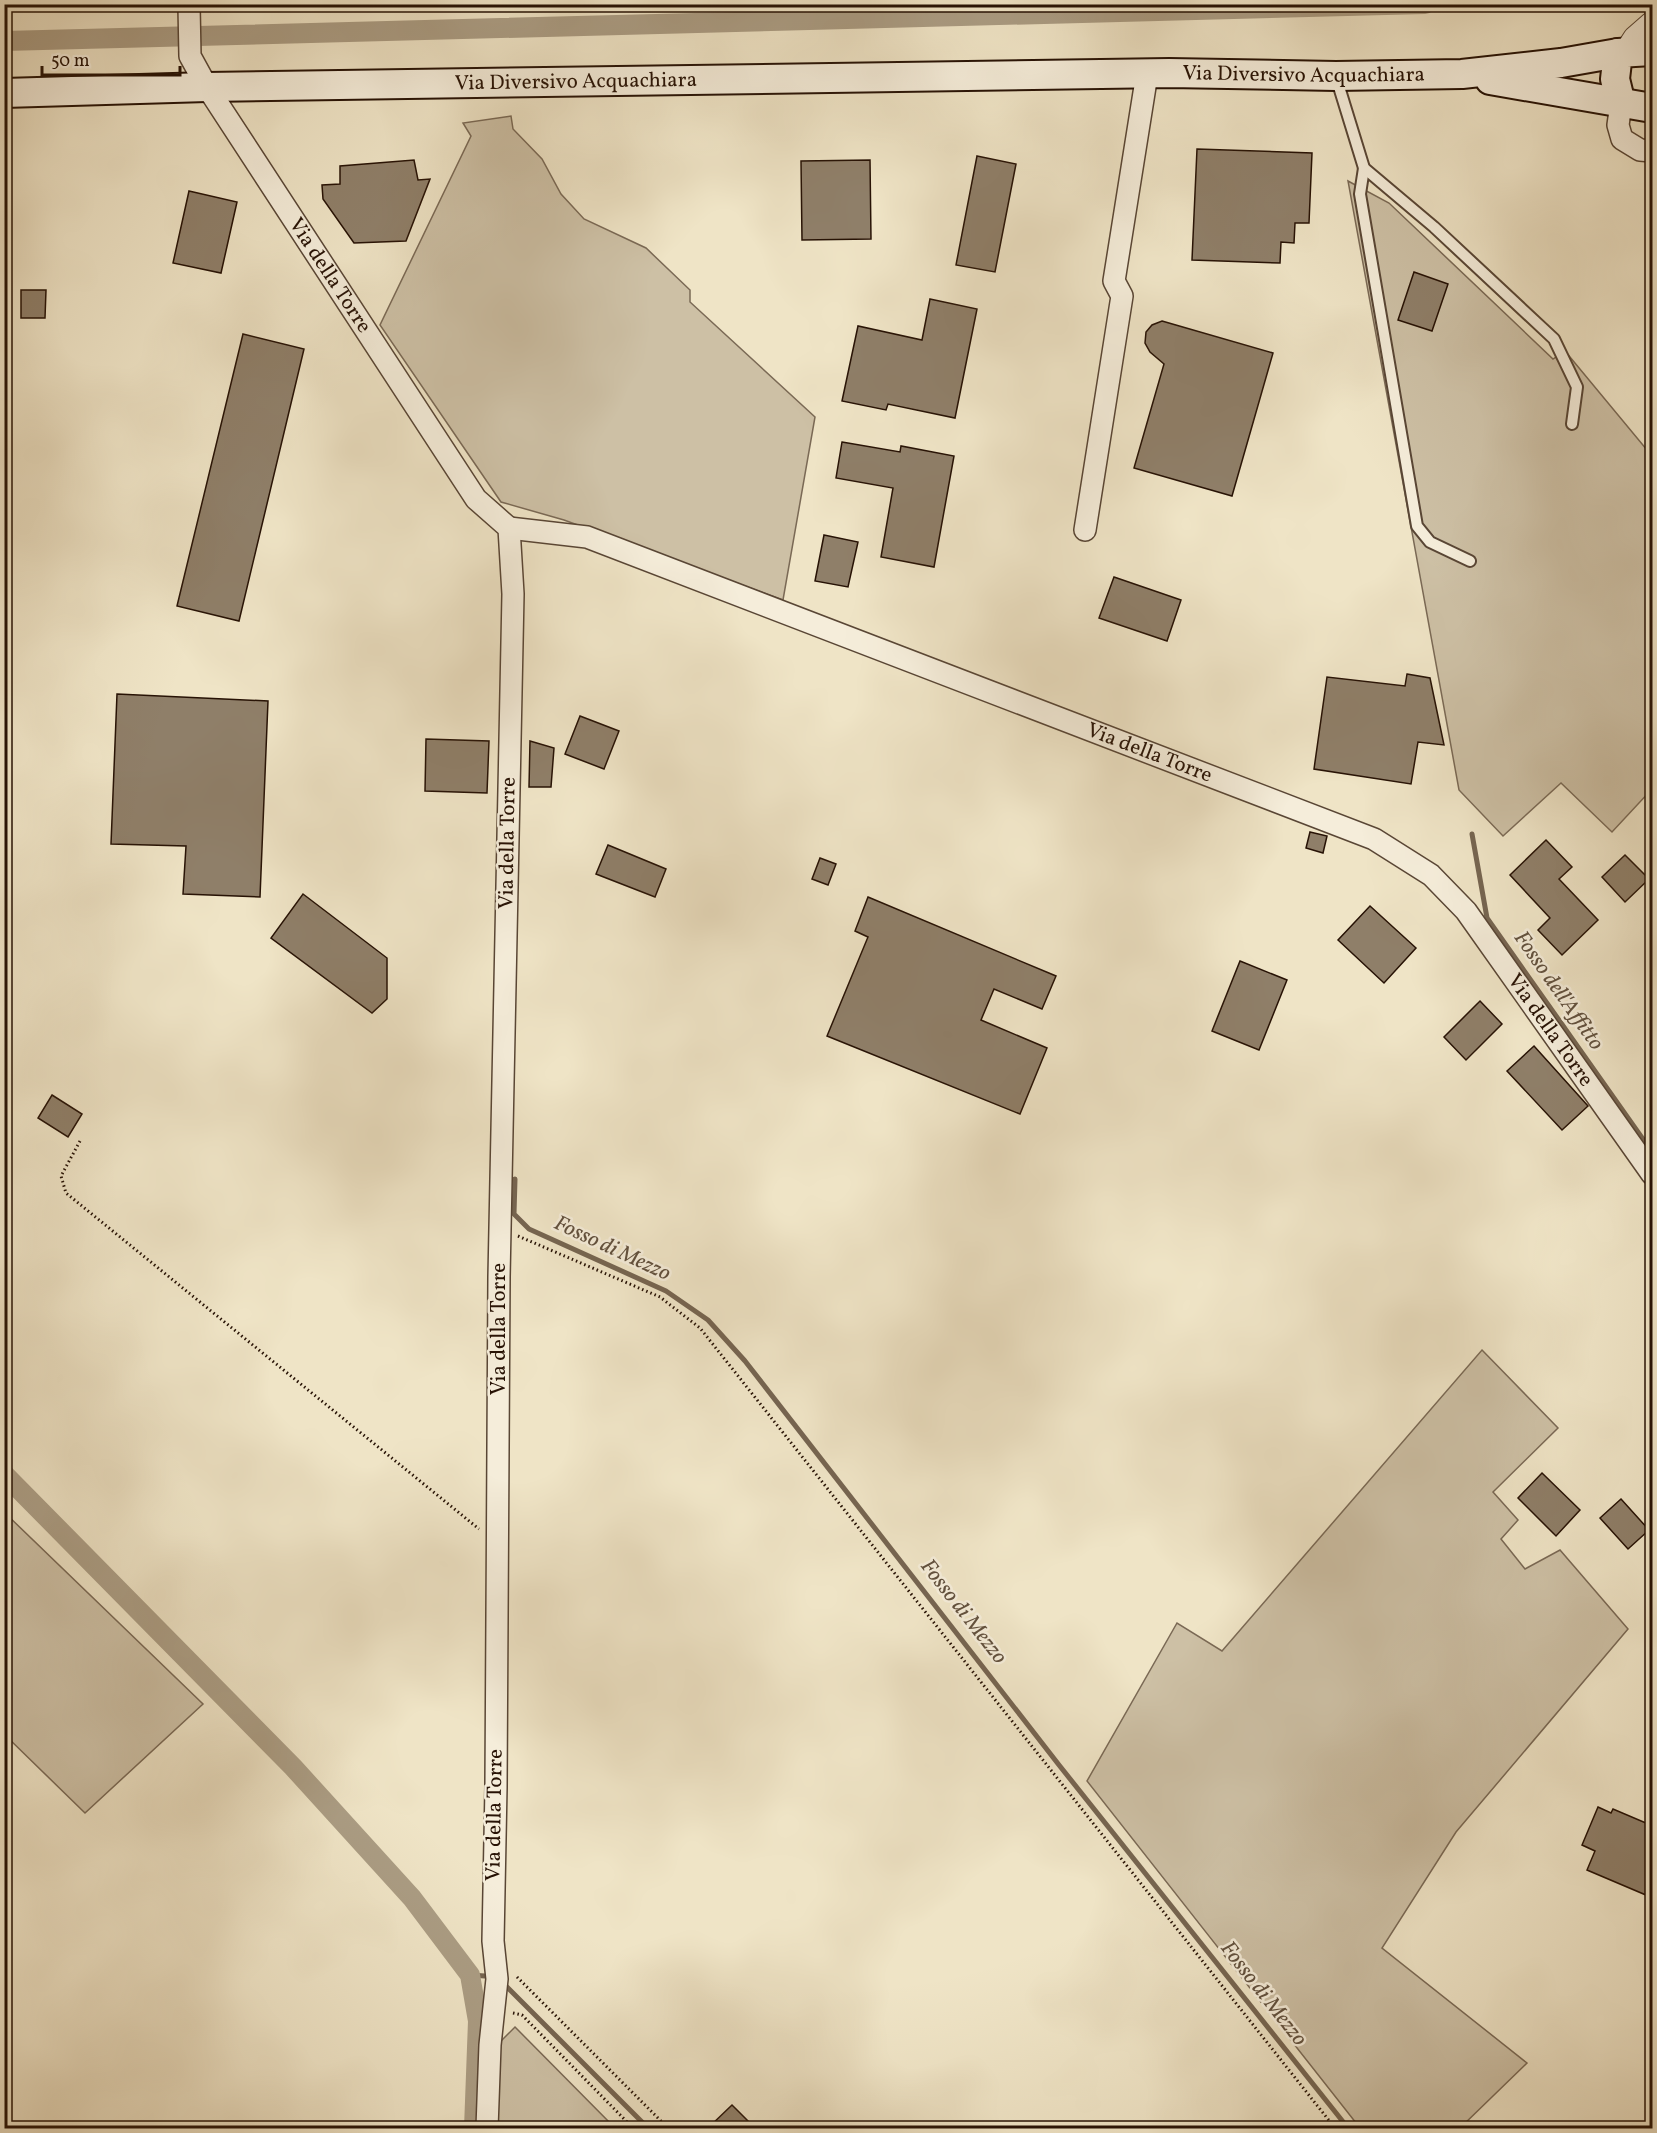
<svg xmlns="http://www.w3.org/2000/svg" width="1657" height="2133" viewBox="0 0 1657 2133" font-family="Vollkorn,serif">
<rect width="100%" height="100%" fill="#efe4c6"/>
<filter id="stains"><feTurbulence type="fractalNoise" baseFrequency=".00333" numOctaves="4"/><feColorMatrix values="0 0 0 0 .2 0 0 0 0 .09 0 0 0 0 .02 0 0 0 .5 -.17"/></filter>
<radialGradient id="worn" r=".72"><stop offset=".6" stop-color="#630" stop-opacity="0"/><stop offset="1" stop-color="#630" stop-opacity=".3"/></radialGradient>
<g fill="#cdc0a5" stroke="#7a6955" stroke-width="1.5">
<path d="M511,116L513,129L542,159L561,194L584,219L646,248L690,290V302L815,417L783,600L564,520L501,502L380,325L471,136L463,123Z"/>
<path d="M1348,181L1389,203L1553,359L1565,351L1652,456V789L1612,832L1561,783L1503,836L1459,790Z"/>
<path d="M1482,1350L1558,1428L1493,1492L1518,1520L1501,1539L1525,1569L1560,1550L1628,1629L1456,1832L1382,1948L1527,2063L1460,2128H1360L1087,1781L1177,1623L1222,1651Z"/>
<path d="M4,1512L203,1704L85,1813L5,1735Z"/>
<path d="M515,2027L615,2128H497L500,2042Z"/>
</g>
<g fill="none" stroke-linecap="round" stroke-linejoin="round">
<g stroke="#766551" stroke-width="5">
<path d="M1472,834L1487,918L1652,1152"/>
<path d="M515,1179L514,1214L529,1229L666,1291L708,1320L745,1361L1059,1765L1348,2128"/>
<path d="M470,1975L485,1976"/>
<path d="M507,1987L648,2128"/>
</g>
<g stroke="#ab9d84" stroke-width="20">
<path d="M4,41L1425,4"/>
<path d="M4,1474L293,1767L412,1898L470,1975L478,2021L474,2128"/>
</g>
</g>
<g fill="#8f7f69" stroke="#271205" stroke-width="1.5">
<path d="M1197,149L1312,153L1309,223H1295L1294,243L1281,242L1280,263L1192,260Z"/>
<path d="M977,156L1016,164L995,272L956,265Z"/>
<path d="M414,160L418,180L430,179L406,241L354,243L323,199L322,185L340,184V166Z"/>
<path d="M870,160L871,239L802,240L801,161Z"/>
<path d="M189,191L237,202L221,273L173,263Z"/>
<path d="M1414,272L1448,284L1432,331L1398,320Z"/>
<path d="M21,290H46L45,318H21Z"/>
<path d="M930,299L977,309L955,418L888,404L886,410L842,401L858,326L922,340Z"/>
<path d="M1162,321L1273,353L1232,496L1134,468L1164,364L1150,352L1145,343L1146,332L1152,325Z"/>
<path d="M243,334L304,349L239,621L177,606Z"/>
<path d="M842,442L900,452L901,446L954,456L934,567L881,557L893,488L836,478Z"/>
<path d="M824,535L858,542L848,587L815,581Z"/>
<path d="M1114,577L1181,600L1167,641L1099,618Z"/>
<path d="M1407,674L1430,678L1444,745L1418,742L1411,784L1314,769L1327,677L1405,686Z"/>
<path d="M117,694L268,701L260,897L183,894L186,846L111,844Z"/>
<path d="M580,716L619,731L604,769L565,754Z"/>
<path d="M426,739L489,741L487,793L425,791Z"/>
<path d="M530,741L554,748L551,787H529Z"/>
<path d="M1310,832L1327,836L1323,853L1306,848Z"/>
<path d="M1546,840L1572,867L1559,879L1598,920L1562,955L1538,930L1550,918L1510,875Z"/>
<path d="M608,845L666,869L655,897L596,874Z"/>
<path d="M1625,855L1649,879L1625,902L1602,877Z"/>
<path d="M820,858L836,864L828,885L812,879Z"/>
<path d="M303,894L387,958V999L372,1013L271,938Z"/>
<path d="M868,897L1056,976L1042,1009L994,989L981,1020L1047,1048L1020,1114L827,1036L868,937L855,931Z"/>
<path d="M1370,906L1416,948L1384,983L1338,940Z"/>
<path d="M1240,961L1287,980L1259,1050L1212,1031Z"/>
<path d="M1480,1001L1502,1024L1466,1060L1444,1037Z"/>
<path d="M1534,1046L1588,1106L1562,1130L1507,1071Z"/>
<path d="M52,1095L82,1114L68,1137L38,1118Z"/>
<path d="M1542,1473L1580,1510L1556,1536L1518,1498Z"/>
<path d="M1621,1499L1649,1530L1628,1549L1600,1518Z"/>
<path d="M1598,1807L1611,1813L1613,1809L1653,1826V1898L1587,1870L1595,1851L1582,1845Z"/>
<path d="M732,2105L755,2128H708Z"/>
</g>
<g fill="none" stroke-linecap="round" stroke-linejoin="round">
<defs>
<g id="service">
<path d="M1336,77L1364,168L1434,227L1554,339L1577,387L1572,424"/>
<path d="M1364,168L1360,194L1417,526L1430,542L1470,561"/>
</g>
<g id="minor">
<path id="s1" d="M186,4L189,6L190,56L207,87L476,499L509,528L513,594L499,1277L496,1787L493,1941L497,1979L490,2045L487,2128"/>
<path d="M1621,104L1618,125L1622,139L1640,150L1652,151"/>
<path id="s2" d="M509,528L587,537L1374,839L1431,875L1466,911L1652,1174"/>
<path d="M1085,530L1122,296L1114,281L1147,74"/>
</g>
<path id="tertiary" d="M1627,53L1636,39L1652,25"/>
<g id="secondary">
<path d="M1490,80L1652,108"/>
<path id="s3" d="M4,93L207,87L1169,73L1336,76L1462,74L1561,63L1618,53"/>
<path d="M1621,104L1615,79L1618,53L1652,51"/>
</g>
</defs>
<use href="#service" stroke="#594635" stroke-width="14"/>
<use href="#minor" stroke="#594635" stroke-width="24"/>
<use href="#tertiary" stroke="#594635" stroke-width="28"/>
<use href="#secondary" stroke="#271205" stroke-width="32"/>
<g stroke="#271205" stroke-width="3" stroke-dasharray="1.5 3" stroke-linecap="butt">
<path d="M80,1141L61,1176L66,1193L479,1529"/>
<path d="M518,1236L660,1297L700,1328L1335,2128"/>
<path d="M517,1977L668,2128"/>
<path d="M513,2013L522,2015L633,2128"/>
</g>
<use href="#service" stroke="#f5edda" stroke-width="10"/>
<use href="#minor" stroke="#f5edda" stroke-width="21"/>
<use href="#tertiary" stroke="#f5edda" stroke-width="26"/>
<use href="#secondary" stroke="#f5edda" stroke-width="28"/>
</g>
<g text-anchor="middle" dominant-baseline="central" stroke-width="5" stroke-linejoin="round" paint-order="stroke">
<g font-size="21" fill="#271205" stroke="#f5edda">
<text stroke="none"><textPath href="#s3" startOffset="1300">Via Diversivo Acquachiara</textPath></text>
<text stroke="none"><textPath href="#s3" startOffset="572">Via Diversivo Acquachiara</textPath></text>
<text stroke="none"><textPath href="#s1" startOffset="314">Via della Torre</textPath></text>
<text stroke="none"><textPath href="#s2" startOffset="681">Via della Torre</textPath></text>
<text transform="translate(508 843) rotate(-89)">Via della Torre</text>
<text stroke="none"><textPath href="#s2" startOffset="1185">Via della Torre</textPath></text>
<text transform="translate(499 1329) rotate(-90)">Via della Torre</text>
<text transform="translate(495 1815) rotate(-89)">Via della Torre</text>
</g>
<g font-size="22" font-style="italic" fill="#62513e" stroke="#f5edda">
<text transform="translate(1558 991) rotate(55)">Fosso dell'Affitto</text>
<text transform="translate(612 1249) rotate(25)">Fosso di Mezzo</text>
<text transform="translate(963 1612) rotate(52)">Fosso di Mezzo</text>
<text transform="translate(1263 1994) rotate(52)">Fosso di Mezzo</text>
</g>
</g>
<rect width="1657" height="2133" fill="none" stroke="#efe4c6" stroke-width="24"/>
<rect x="6" y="6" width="1645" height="2121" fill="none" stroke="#271205" stroke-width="3"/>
<rect x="12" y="12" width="1633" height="2109" fill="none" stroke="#271205" stroke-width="1.5"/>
<path d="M42 66v9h138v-9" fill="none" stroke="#271205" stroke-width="3"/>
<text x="51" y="66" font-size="18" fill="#271205" stroke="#f5edda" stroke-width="4.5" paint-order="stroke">50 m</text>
<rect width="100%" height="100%" filter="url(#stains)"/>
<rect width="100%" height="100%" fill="url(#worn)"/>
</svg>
